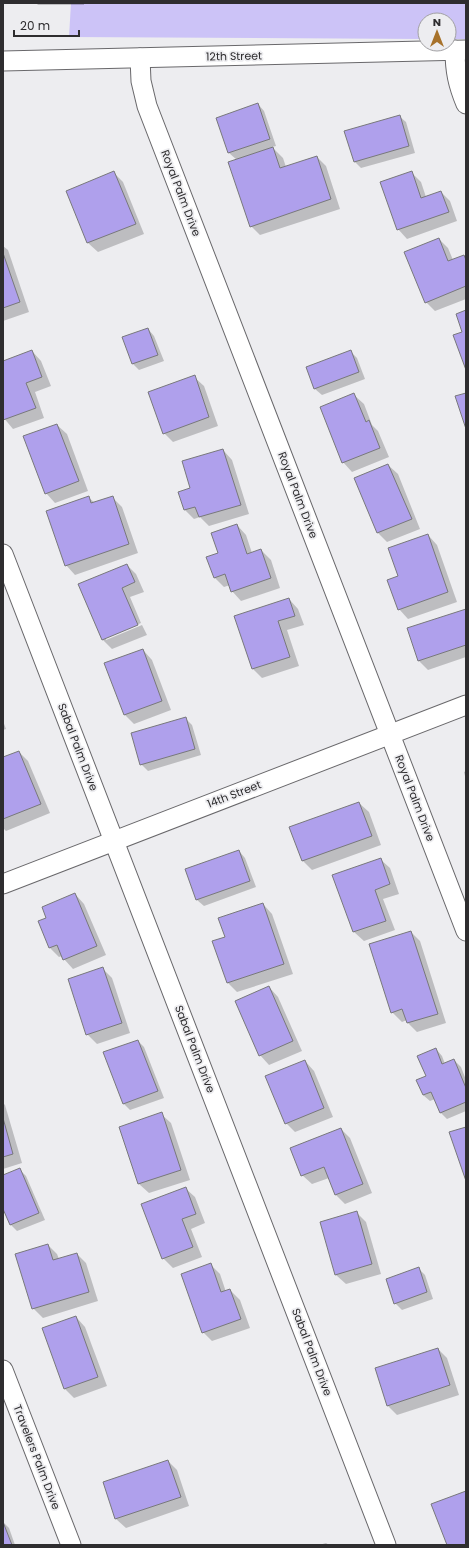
<svg xmlns="http://www.w3.org/2000/svg" width="469" height="1548" viewBox="0 0 469 1548" font-family="Poppins,sans-serif">
<rect width="100%" height="100%" fill="#ededf0"/>
<path fill="#ccc3f7" d="M71,3H466V39H449V20H425V39L69,37Z"/>
<g fill="#0003">
<path d="M36,3H84V5H38Z"/>
<path d="M258,104L264,111L276,146L272,147L283,158L286,167L317,157L326,166L340,209L260,235L251,226L237,160L229,153Z"/>
<path d="M399,116L406,122L415,153L361,168L355,162L346,132Z"/>
<path d="M411,172L421,182L426,197L441,192L450,201L457,221L407,239L398,229Z"/>
<path d="M114,173L123,182L144,234L98,252L88,243L67,191Z"/>
<path d="M439,239L448,248L453,260L464,256L466,258V299L435,311L426,302Z"/>
<path d="M3,246L8,250L29,312L3,321Z"/>
<path d="M148,329L154,336L164,361L139,370L133,364Z"/>
<path d="M32,351L41,361L51,386L35,392L44,418L13,429L3,417V362Z"/>
<path d="M350,351L357,358L365,379L322,395L315,389L307,368Z"/>
<path d="M194,377L204,386L218,426L173,442L164,433Z"/>
<path d="M354,395L364,404L372,425L378,431L389,457L352,472L343,462Z"/>
<path d="M57,425L67,434L88,491L55,503L46,493Z"/>
<path d="M223,450L232,460L249,514L209,526L200,517L194,519L185,510L191,489Z"/>
<path d="M388,465L398,474L420,529L387,542L378,533Z"/>
<path d="M88,497L95,503L112,497L122,507L138,553L75,575L66,565Z"/>
<path d="M237,525L246,535L252,553L261,550L271,560L280,588L241,601L232,591L230,585L224,587L215,578L207,557L219,553Z"/>
<path d="M428,535L437,545L457,602L408,619L399,609V577Z"/>
<path d="M127,565L136,574L144,592L130,597L141,623L106,638V640L142,625L147,635L112,649L103,640L79,585Z"/>
<path d="M289,599L298,609L304,625L287,630L299,666L262,678L253,669Z"/>
<path d="M466,610V657L428,670L418,660Z"/>
<path d="M143,650L152,660L171,710L134,724L124,714Z"/>
<path d="M185,718L192,725L201,755L148,771L141,764Z"/>
<path d="M3,721L6,729L3,730Z"/>
<path d="M19,752L28,761L50,813L6,831L3,828V758Z"/>
<path d="M466,771V780L464,772Z"/>
<path d="M359,803L369,812L381,845L312,870L303,861L291,828Z"/>
<path d="M239,851L245,858L256,887L204,906L197,900L186,870Z"/>
<path d="M380,859L390,868L399,894L383,899L395,930L364,941L354,932L334,876Z"/>
<path d="M75,894L84,904L106,955L73,969L64,959L62,956L59,957L50,948L39,922L48,918Z"/>
<path d="M263,904L272,914L293,974L237,992L228,983L226,938Z"/>
<path d="M411,932L420,941L446,1023L417,1032L408,1023L407,1020L402,1022L392,1012Z"/>
<path d="M103,969L112,978L130,1033L97,1044L87,1034Z"/>
<path d="M269,987L278,997L302,1051L269,1065L260,1055Z"/>
<path d="M138,1041L144,1047L164,1098L130,1110L124,1104Z"/>
<path d="M436,1049L442,1056L445,1064L454,1060L461,1067L466,1080V1111L447,1119L440,1112L435,1099L430,1101L423,1095L427,1077Z"/>
<path d="M305,1061L314,1071L333,1117L295,1132L286,1123Z"/>
<path d="M3,1103L5,1105L22,1163L3,1169Z"/>
<path d="M161,1114L171,1123L190,1180L149,1193L139,1184Z"/>
<path d="M341,1129L350,1138L372,1193L345,1204L335,1194L329,1178L312,1184L302,1175Z"/>
<path d="M19,1169L26,1176L45,1220L17,1231L11,1225L3,1207V1176Z"/>
<path d="M185,1188L195,1197L205,1223L191,1229L202,1257L173,1268L163,1258Z"/>
<path d="M356,1212L366,1222L381,1274L346,1284L336,1275Z"/>
<path d="M48,1245L57,1254L59,1259L77,1254L86,1263L98,1301L43,1318L33,1308Z"/>
<path d="M211,1265L220,1274L226,1292L230,1290L240,1300L250,1328L212,1341L203,1332Z"/>
<path d="M418,1268L425,1275L433,1299L402,1310L395,1303Z"/>
<path d="M76,1317L85,1327L107,1386L74,1398L65,1389Z"/>
<path d="M438,1349L447,1358L459,1395L397,1415L387,1405Z"/>
<path d="M168,1461L177,1470L189,1506L126,1528L116,1519Z"/>
<path d="M3,1522L9,1528L15,1545H3Z"/>
<path d="M326,1543L329,1545H319Z"/>
</g>
<g fill="#afa0ec" stroke="#78787b">
<path d="M258,103L270,139L228,153L216,118Z"/>
<path d="M400,115L409,146L354,162L344,131Z"/>
<path d="M273,147L280,168L317,156L331,199L250,227L228,162Z"/>
<path d="M114,171L136,224L87,243L66,191Z"/>
<path d="M412,171L421,198L441,191L449,212L397,230L380,182Z"/>
<path d="M439,238L448,261L464,255L466,260V286L425,303L404,252Z"/>
<path d="M3,253L20,302L3,308Z"/>
<path d="M466,310V370L453,335L462,332L456,314Z"/>
<path d="M148,328L158,355L132,364L122,337Z"/>
<path d="M32,350L42,377L26,383L36,408L3,420V361Z"/>
<path d="M351,350L359,372L314,389L306,367Z"/>
<path d="M195,375L209,417L163,434L148,392Z"/>
<path d="M354,393L366,422L369,420L380,448L342,463L320,407Z"/>
<path d="M466,393V429L455,396Z"/>
<path d="M57,424L79,481L45,494L23,436Z"/>
<path d="M223,449L241,505L199,517L195,507L184,510L178,492L190,488L182,461Z"/>
<path d="M388,464L412,519L377,533L354,478Z"/>
<path d="M89,496L91,503L113,496L129,544L65,566L46,511Z"/>
<path d="M237,524L247,554L261,549L271,578L231,592L225,574L214,578L206,557L218,553L211,533Z"/>
<path d="M428,534L448,592L398,610L387,580L398,576L388,548Z"/>
<path d="M127,564L135,582L122,588L138,625L102,640L78,584Z"/>
<path d="M289,598L295,616L278,621L290,657L252,669L234,616Z"/>
<path d="M466,609V645L418,661L407,628Z"/>
<path d="M143,649L162,701L124,715L104,663Z"/>
<path d="M186,717L195,749L140,765L131,733Z"/>
<path d="M19,751L41,804L3,819V757Z"/>
<path d="M359,802L372,836L302,861L289,827Z"/>
<path d="M239,850L250,881L196,900L185,869Z"/>
<path d="M381,858L390,884L375,890L386,921L353,932L332,875Z"/>
<path d="M75,893L97,946L63,960L57,945L49,948L38,921L46,918L42,907Z"/>
<path d="M263,903L284,964L227,983L212,941L225,937L218,918Z"/>
<path d="M411,931L438,1014L407,1023L402,1009L391,1013L369,944Z"/>
<path d="M103,967L122,1023L86,1035L68,979Z"/>
<path d="M269,986L293,1041L259,1056L235,1001Z"/>
<path d="M138,1040L158,1091L123,1104L103,1052Z"/>
<path d="M436,1048L442,1064L454,1059L466,1088V1102L440,1113L431,1092L423,1095L416,1080L426,1076L417,1056Z"/>
<path d="M305,1060L324,1108L285,1124L265,1076Z"/>
<path d="M162,1112L181,1170L138,1184L119,1127Z"/>
<path d="M3,1118L13,1154L3,1157Z"/>
<path d="M466,1127V1181L449,1132Z"/>
<path d="M341,1128L363,1184L335,1195L324,1167L301,1176L290,1148Z"/>
<path d="M20,1168L39,1213L10,1225L3,1209V1175Z"/>
<path d="M186,1187L196,1214L182,1219L193,1247L162,1259L141,1204Z"/>
<path d="M357,1211L372,1264L335,1275L320,1222Z"/>
<path d="M48,1244L53,1260L77,1253L89,1292L32,1309L15,1254Z"/>
<path d="M211,1263L221,1292L230,1289L241,1319L202,1333L181,1274Z"/>
<path d="M419,1267L427,1292L394,1304L386,1279Z"/>
<path d="M76,1316L98,1377L64,1389L42,1328Z"/>
<path d="M438,1348L450,1385L387,1406L375,1368Z"/>
<path d="M168,1460L181,1497L115,1519L103,1482Z"/>
<path d="M466,1491V1545H447L431,1504Z"/>
<path d="M3,1522L12,1545H3Z"/>
</g>
<g fill="none" stroke-linecap="round" stroke-linejoin="round">
<defs>
<g id="street">
<path d="M455,50C455,71 458,85 466,104"/>
<path d="M140,58L141,81L147,106L466,931"/>
<path d="M3,61L466,50"/>
<path d="M3,554L386,1545"/>
<path d="M3,884L466,705"/>
<path d="M3,1370L71,1545"/>
</g>
</defs>
<use href="#street" stroke="#69686b" stroke-width="21"/>
<use href="#street" stroke="#fff" stroke-width="19"/>
</g>
<g text-anchor="middle" dominant-baseline="central" stroke-width="3.5" stroke-linejoin="round" paint-order="stroke">
<g font-size="11" fill="#2e2d2f" stroke="#ededf0">
<text transform="translate(234 56) rotate(-1)">12th Street</text>
<text transform="translate(181 193) rotate(69)">Royal Palm Drive</text>
<text transform="translate(298 495) rotate(69)">Royal Palm Drive</text>
<text transform="translate(78 747) rotate(69)">Sabal Palm Drive</text>
<text transform="translate(234 794) rotate(-21)">14th Street</text>
<text transform="translate(415 798) rotate(69)">Royal Palm Drive</text>
<text transform="translate(195 1049) rotate(69)">Sabal Palm Drive</text>
<text transform="translate(312 1352) rotate(69)">Sabal Palm Drive</text>
<text transform="translate(37 1457) rotate(69)">Travelers Palm Drive</text>
</g>
</g>
<rect width="469" height="1548" fill="none" stroke="#2e2d2f" stroke-width="8"/>
<g transform="translate(437 32)"><circle r="19" fill="#ededf0" stroke="#a1a0a3"/>
<path d="M0-3L7 15L0 10L-7 15Z" fill="#a7722b"/>
<text y="-6" font-size="11" font-weight="bold" text-anchor="middle" fill="#2e2d2f">N</text>
</g>
<path d="M14 30v6h65v-6" fill="none" stroke="#2e2d2f" stroke-width="2"/>
<text x="20" y="30" font-size="12" fill="#2e2d2f" stroke="#ededf0" stroke-width="3" paint-order="stroke">20 m</text>
</svg>
